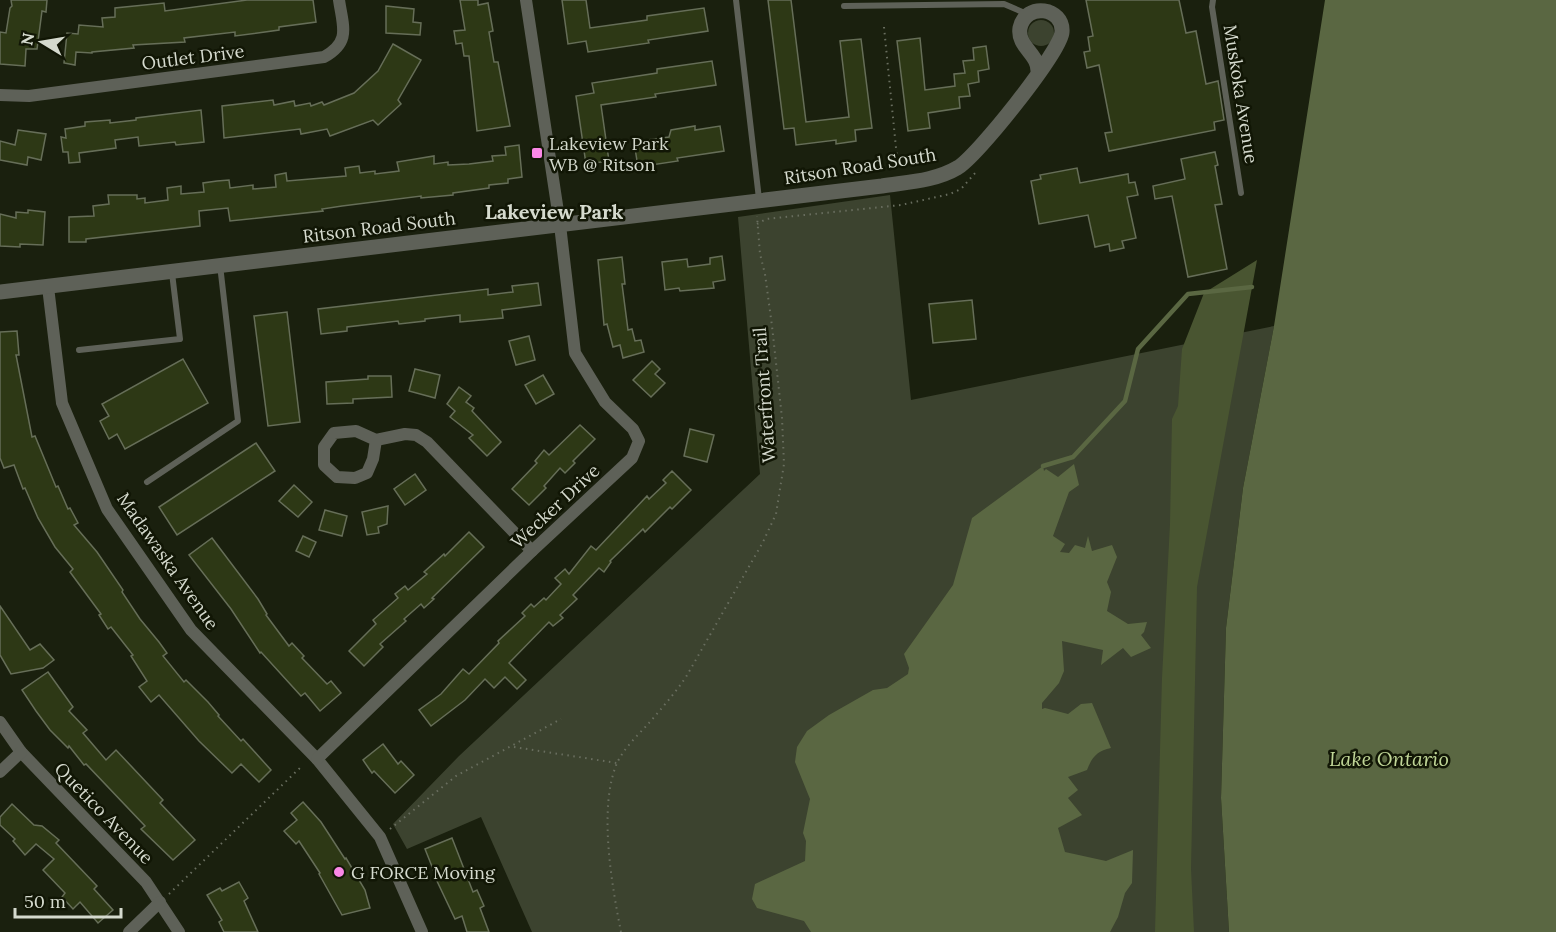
<svg xmlns="http://www.w3.org/2000/svg" width="1556" height="932" viewBox="0 0 1556 932" font-family="Lora,serif">
<rect width="100%" height="100%" fill="#1a200e"/>
<g fill="#3c432f">
<circle cx="1041" cy="33" r="13"/>
<path d="M890,195L911,400L1274,326L1243,488L1226,628L1221,798L1229,932H532L481,817L407,849L393,824L459,756L760,474L738,217Z"/>
</g>
<path fill="#495531" d="M1257,260L1197,587L1191,869L1194,932H1155L1162,678L1170,524L1172,419L1178,406L1182,349L1204,293Z"/>
<g fill="#5a6742">
<path d="M1325,0H1556V932H1229L1221,798L1226,628L1243,488L1274,326Z"/>
<path d="M1074,464L1079,485L1069,492L1053,536L1065,544L1060,552L1069,553L1075,545L1085,548L1088,536L1092,551L1112,545L1117,557L1107,582L1111,592L1107,611L1128,624L1147,622L1144,632L1141,635L1151,648L1131,657L1123,648L1101,665L1103,650L1062,641L1064,671L1059,683L1042,703V709L1045,708L1068,714L1081,704L1092,703L1111,748C1097,751 1092,757 1087,770L1068,777L1078,790L1068,798L1082,815L1058,828L1065,852L1106,861L1133,850L1132,883L1125,893L1118,917L1110,932H811L804,921L757,908L752,899L755,884L805,861L806,841L803,833L810,799L795,762L797,747L807,731L829,715L873,690L887,688L908,674L909,668L904,654L953,585L972,518L1043,466L1044,471L1046,469L1058,477Z"/>
</g>
<g fill="none" stroke-linecap="round" stroke-linejoin="round">
<path stroke="#5a6742" stroke-width="4.5" d="M1043,466L1073,457L1125,401L1138,349L1188,294L1252,287"/>
</g>
<g fill="#2d3815" stroke="#666e58" stroke-width="1.5">
<path d="M11,0H47L46,12L42,11L37,49H26L25,66L0,64V32L6,33L10,8L12,6Z"/>
<path d="M247,0H313L316,22L279,27V30L235,36V32L184,38L185,42L133,45L134,48L92,52V53L76,52L75,65L64,63L67,33L78,34L79,25L103,27L102,18L115,17V8L164,3L165,11Z"/>
<path d="M460,0H478V5L488,3L493,31L489,32L494,62H498L510,126L477,131L469,56H464L462,43L456,44L454,31L465,30Z"/>
<path d="M562,0H586L590,28L647,20V16L704,8L708,31L648,40L649,43L588,52L586,41L568,44Z"/>
<path d="M768,0H791L806,122L849,117L840,41L861,39L872,128L855,130L856,141L836,144V140L796,145L794,128L784,129Z"/>
<path d="M1086,0H1179L1186,33L1196,31L1206,84L1218,81L1224,120L1214,122L1215,130L1109,151L1105,133L1112,132L1099,65L1087,68L1084,52L1090,51L1088,37L1093,36Z"/>
<path d="M386,6L414,9L413,22L421,23L420,35L386,33Z"/>
<path d="M920,38L925,90L955,86L954,74L965,73L963,61L974,60L973,48L986,46L989,69L978,71L979,82L968,84L970,96L959,97L960,108L928,113L930,128L908,131L897,41Z"/>
<path d="M393,44L421,60L398,100L401,104L378,125L373,120L330,136L327,129L301,134L300,129L224,138L222,106L273,100L274,105L294,101L295,106L310,103L311,106L322,102L324,105L354,93L378,71Z"/>
<path d="M712,61L716,85L655,94L656,97L601,105L609,161L586,164L576,96L594,93L592,83L657,73V69Z"/>
<path d="M201,110L204,142L176,145L175,142L139,146L138,137L115,140L116,148L79,153L80,162L69,163L68,152H63L61,137L66,138L65,129L85,126V122L110,120V123L136,120V118Z"/>
<path d="M695,126V130L720,126L724,151L677,158L678,161L638,167L634,142L669,137L671,130Z"/>
<path d="M18,130L46,134L41,160L28,157L27,165L0,160V141L15,145Z"/>
<path d="M519,145L522,177L508,179V183L489,185V188L453,193V195L421,198V196L342,206L322,209L323,211L230,221L228,208L199,211L200,226L86,239V242H69V217L94,216L93,206L109,204L108,195H137V199L145,198V203L168,200L167,188L181,186V194L204,192L203,183L217,181L229,180L230,188L253,185V189L276,187L275,175L286,173L287,181L346,176L345,168L359,166L360,173L375,171V174L399,171L397,162L434,156V164L448,162V165L469,164L493,161L492,156L506,155L505,147Z"/>
<path d="M1215,152L1218,165L1215,166L1222,204L1215,205L1227,269L1188,277L1172,196L1155,199L1153,186L1185,179L1181,159Z"/>
<path d="M1077,168L1080,183L1128,174L1129,183L1135,182L1138,195L1127,197L1136,238L1122,241L1124,248L1110,251L1109,244L1095,247L1088,215L1039,224L1031,181L1041,179L1040,175Z"/>
<path d="M28,210L45,212L43,245L20,244V247L0,246V214L16,218V212L28,213Z"/>
<path d="M722,256L725,280L713,282L714,288L680,291L679,288L665,290L662,262L687,259L688,267L710,264V258Z"/>
<path d="M622,257L625,284H622L628,330L632,329L635,341L641,340L644,352L623,358L620,345L613,347L607,324L604,325L598,260Z"/>
<path d="M538,283L541,305L502,310L503,318L460,322V315L425,319V321L399,324L398,321L347,327V331L321,334L318,309L488,289V295L513,292L512,286Z"/>
<path d="M972,300L976,339L933,343L929,304Z"/>
<path d="M287,312L300,422L268,426L254,316Z"/>
<path d="M17,331L19,355H16L32,437L35,436L56,487L58,486L68,509L70,508L78,523L74,525L97,552L123,590L122,592L140,619L159,642L167,653L163,656L184,682L186,680L208,702L219,715L218,716L241,741L243,739L271,770L259,782L241,764L232,773L199,741L159,695L151,702L139,687L147,681L131,656L133,655L111,627L108,629L99,615L101,614L70,572L73,569L55,547L38,518L25,488L23,489L14,465L4,468L0,458V332Z"/>
<path d="M529,336L535,360L516,365L509,341Z"/>
<path d="M183,359L208,403L125,449L117,434L109,439L100,421L109,416L102,404Z"/>
<path d="M652,361L660,369L655,374L665,383L651,397L633,380Z"/>
<path d="M415,369L440,375L435,398L409,391Z"/>
<path d="M543,375L554,394L536,404L525,385Z"/>
<path d="M368,376H391L392,397L353,399V403L327,404L326,382L368,379Z"/>
<path d="M459,387L471,396L466,402L474,408L472,411L501,442L487,456L469,438L473,435L450,417L455,411L447,404Z"/>
<path d="M580,425L595,439L573,461L575,463L565,473L560,468L544,486L546,488L529,505L512,489L537,463L535,461L544,450L549,455Z"/>
<path d="M690,429L714,435L707,462L684,456Z"/>
<path d="M256,443L275,471L177,535L159,507Z"/>
<path d="M672,471L691,490L672,509L670,507L645,532L643,529L610,561L611,562L604,572L599,568L573,595L577,599L560,615L563,618L553,626L549,622L509,663L526,680L517,689L505,677L494,688L485,679L465,700L431,726L419,710L441,694L463,669L469,674L499,643L498,641L525,616L522,613L531,604L534,607L544,598L546,600L561,584L555,578L565,569L569,574L591,546L596,550L647,496L649,499L666,483L663,480Z"/>
<path d="M415,474L426,490L405,505L394,489Z"/>
<path d="M294,485L312,502L298,517L279,501Z"/>
<path d="M388,506L387,524L378,527L379,533L367,535L362,512Z"/>
<path d="M325,510L347,516L342,536L319,530Z"/>
<path d="M469,532L484,547L432,598L434,599L424,608L421,604L404,619L406,621L380,644L383,647L364,666L349,651L376,624L373,620L398,598L395,594L405,586L408,590L427,574L424,572L444,554L445,556Z"/>
<path d="M303,536L316,542L309,557L296,551Z"/>
<path d="M212,538L258,599L267,614L266,615L289,646L292,643L304,656L302,658L327,684L331,681L341,693L320,711L305,693L301,696L261,652L260,653L231,609L189,555Z"/>
<path d="M0,606L30,650L40,644L54,660L43,668L11,674L0,655Z"/>
<path d="M48,672L73,707L69,711L87,730L83,733L106,760L116,750L163,800L160,803L195,840L173,860L141,829L145,826L86,764L84,765L69,746L68,748L50,730L36,711L22,690Z"/>
<path d="M383,744L398,764L401,761L414,775L395,793L374,771L372,773L363,760Z"/>
<path d="M303,802L321,822L345,859L346,858L365,890L370,908L342,915L319,874L320,873L299,841L296,844L284,831L297,820L291,813Z"/>
<path d="M12,804L34,825L42,826L59,840L56,843L97,886L94,889L113,910L98,923L80,902L73,909L62,897L65,893L43,870L54,859L36,844L25,855L13,841L15,839L0,825V817Z"/>
<path d="M452,838L473,892L477,890L484,906L480,908L489,932H467L462,916L455,919L436,879H437L425,849Z"/>
<path d="M239,882L248,898L244,901L258,932H224L219,922L222,920L207,895L220,888L222,891Z"/>
</g>
<g fill="none" stroke-linecap="round" stroke-linejoin="round">
<g stroke="#696e5f" stroke-width="2" stroke-dasharray="1.5 4.5" stroke-linecap="butt">
<path d="M884,27L897,158"/>
<path d="M757,224L766,219L901,205L950,194L961,189L976,172"/>
<path d="M514,747L617,763"/>
<path d="M390,829L456,776L561,719"/>
<path d="M169,894L303,765"/>
<path d="M621,932C612,886 598,808 617,763C624,748 638,735 649,723C662,708 675,693 686,677L763,542L776,514L784,464L782,418L772,326L765,274L760,254L757,216"/>
</g>
<g stroke="#5e6158" stroke-width="6">
<path d="M736,0L759,199"/>
<path d="M1213,0L1212,7L1241,193"/>
<path d="M844,6L1004,4L1027,14"/>
<path d="M79,350L180,339L172,273"/>
<path d="M147,482L238,421L220,265"/>
</g>
<g stroke="#5e6158" stroke-width="12">
<path d="M0,95L29,96L324,57C351,42 343,27 339,0"/>
<path d="M48,287L62,403L107,509L191,630L317,759L380,837L422,932"/>
<path d="M376,440L373,459L367,473L355,478L337,477L324,465V447L334,433L356,431L376,440L405,434L416,435L427,442L532,551"/>
<path d="M0,722L21,752L146,882L179,932"/>
<path d="M317,759L532,551L632,458L639,441L633,429L605,402L575,353L560,225L526,0"/>
<path d="M0,772L21,752"/>
<path d="M129,932L160,902"/>
</g>
<path stroke="#5e6158" stroke-width="15" d="M0,292L882,186C907,182 935,181 957,168C976,158 1061,51 1062,32C1064,8 1026,1 1020,28C1017,47 1039,54 1038,72"/>
</g>
<g fill="#fa87e6" stroke="#111605" stroke-width="2">
<rect x="531" y="147" width="12" height="12" rx="3"/>
<circle cx="339" cy="872" r="6"/>
</g>
<g text-anchor="middle" dominant-baseline="central" stroke-width="5" stroke-linejoin="round" paint-order="stroke">
<g font-size="18" fill="#d5dace" stroke="#111605">
<text transform="translate(193 57) rotate(-7)">Outlet Drive</text>
<text transform="translate(1241 94) rotate(81)">Muskoka Avenue</text>
<text transform="translate(860 166) rotate(-9)">Ritson Road South</text>
<text transform="translate(379 227) rotate(-7)">Ritson Road South</text>
<text transform="translate(764 395) rotate(-94)">Waterfront Trail</text>
<text transform="translate(555 506) rotate(-43)">Wecker Drive</text>
<text transform="translate(168 561) rotate(55)">Madawaska Avenue</text>
<text transform="translate(104 813) rotate(46)">Quetico Avenue</text>
</g>
<g font-size="18" fill="#d5dace" stroke="#111605" text-anchor="start">
<text x="549" y="143">Lakeview Park<tspan x="549" dy="21">WB @ Ritson</tspan></text>
<text x="351" y="872">G FORCE Moving</text>
</g>
<g font-size="20" font-weight="bold" fill="#d5dace" stroke="#111605">
<text x="554" y="211">Lakeview Park</text>
</g>
<g font-size="20" font-style="italic" fill="#c0d697" stroke="#111605">
<text x="1389" y="758">Lake Ontario</text>
</g>
</g>
<g transform="translate(42 42) rotate(281)" stroke="#111605" stroke-width="4.5" paint-order="stroke">
<path d="M0-4.5L10 22L0 15L-10 22Z" fill="#d5dace"/>
<text y="-9" font-size="16" font-weight="bold" text-anchor="middle" fill="#d5dace">N</text>
</g>
<path d="M15 908v9h106v-9" fill="none" stroke="#d5dace" stroke-width="3"/>
<text x="24" y="908" font-size="18" fill="#d5dace" stroke="#111605" stroke-width="4.5" paint-order="stroke">50 m</text>
</svg>
